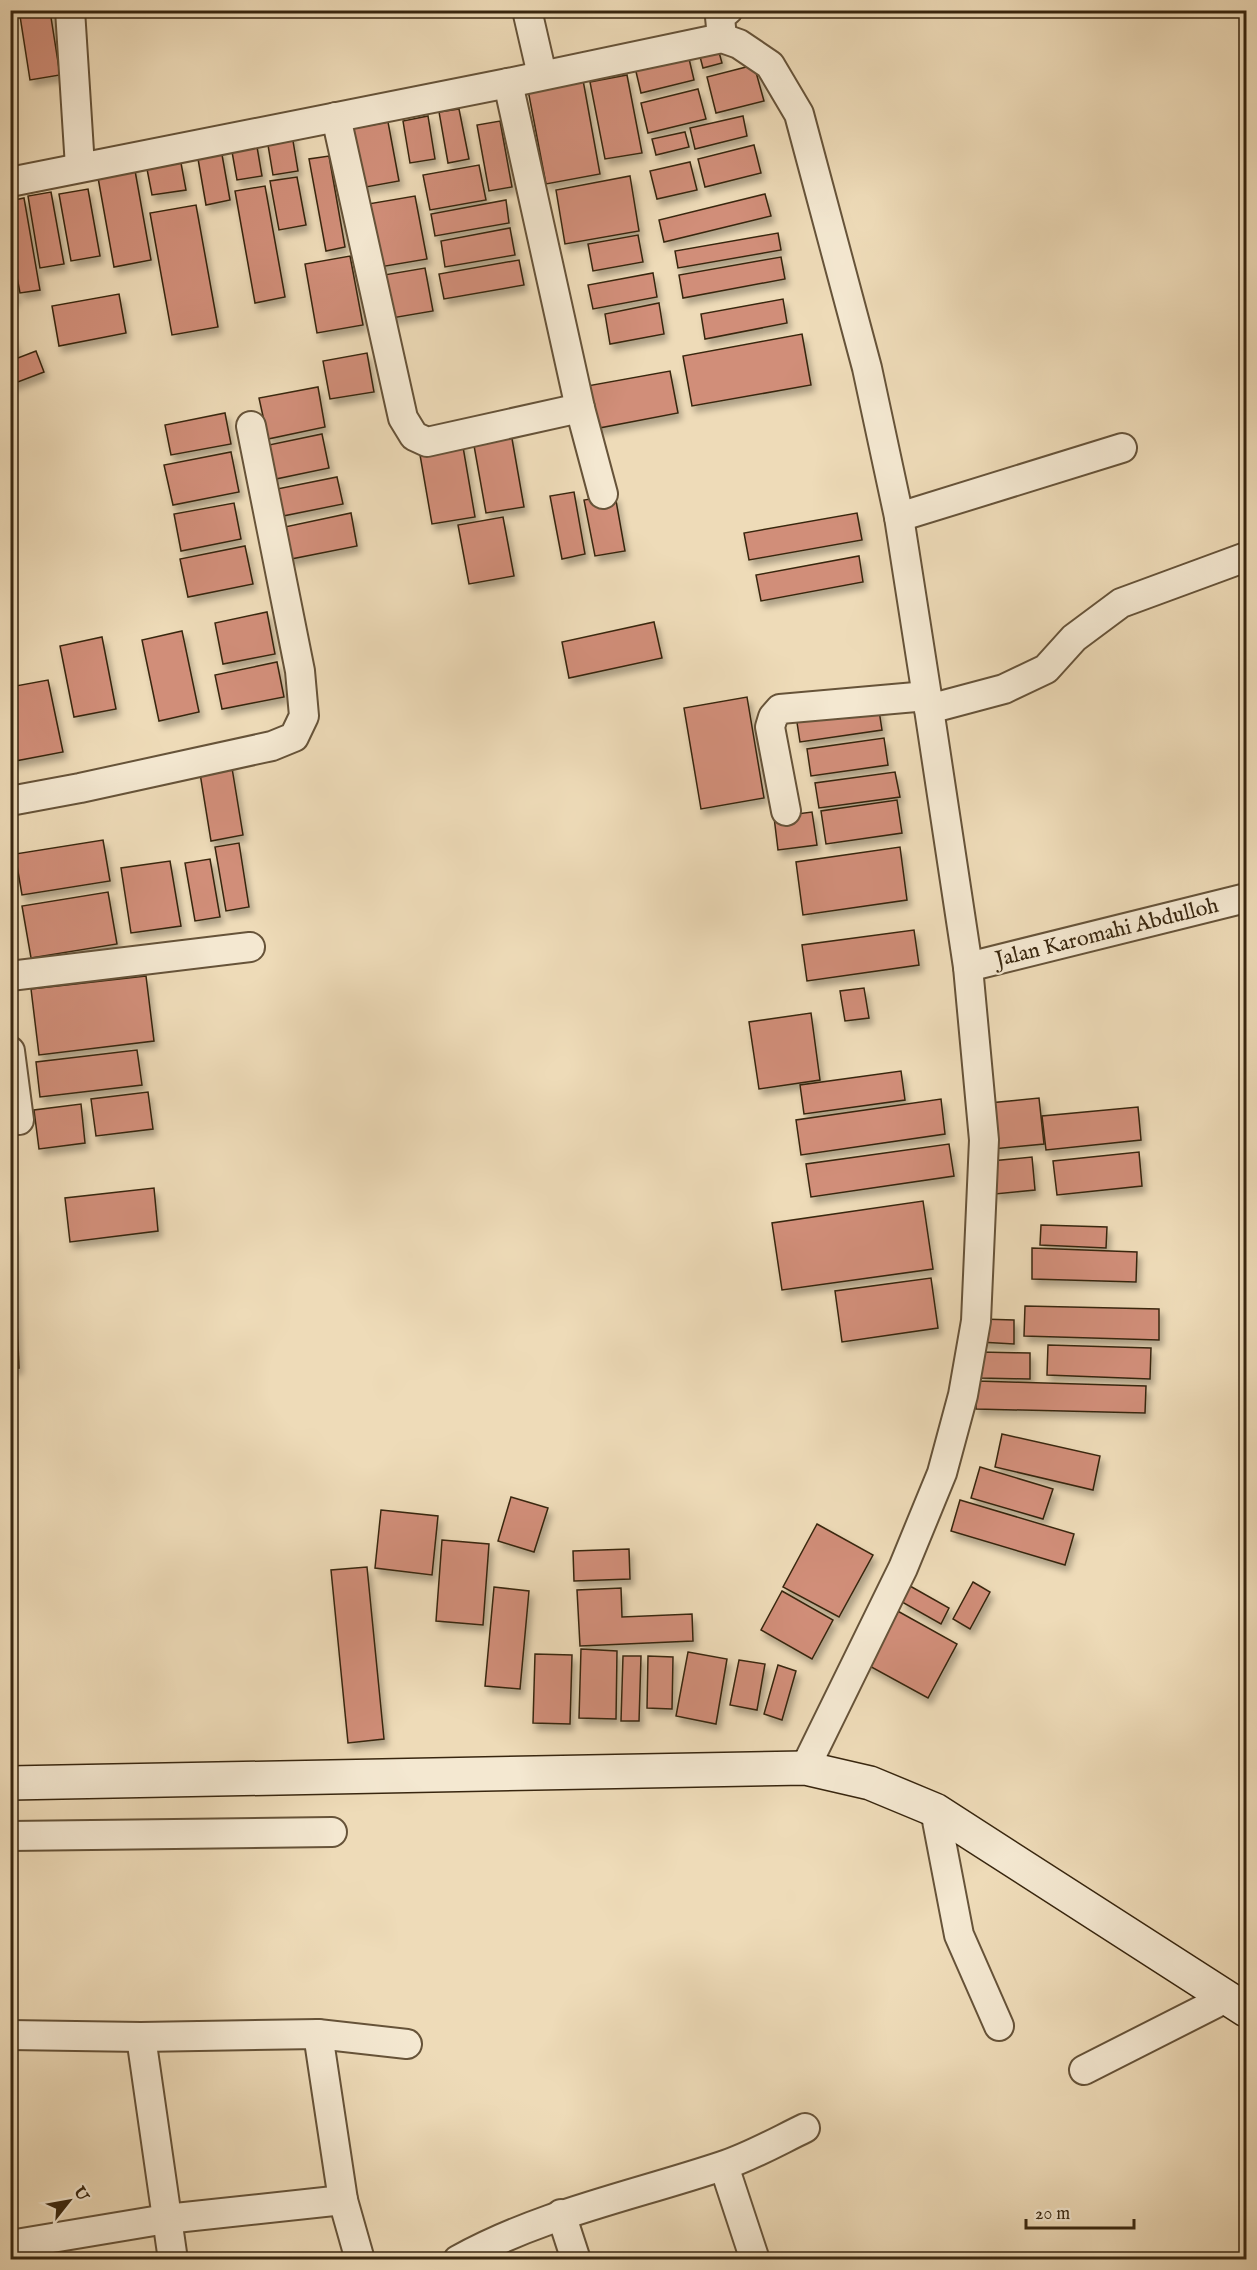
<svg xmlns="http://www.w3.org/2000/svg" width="1257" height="2270" viewBox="0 0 1257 2270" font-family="'IM FELL English',serif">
<defs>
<filter id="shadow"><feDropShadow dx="3.5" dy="6" stdDeviation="3" flood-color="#0004"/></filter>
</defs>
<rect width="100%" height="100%" fill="#eedbb8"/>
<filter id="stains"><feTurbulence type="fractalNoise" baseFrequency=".00333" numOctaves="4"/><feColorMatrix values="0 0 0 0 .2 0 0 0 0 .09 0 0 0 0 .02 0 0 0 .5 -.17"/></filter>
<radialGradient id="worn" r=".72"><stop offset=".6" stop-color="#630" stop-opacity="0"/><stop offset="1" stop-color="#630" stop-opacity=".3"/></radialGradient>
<g fill="#d18e79" stroke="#38260f" stroke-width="1.5" filter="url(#shadow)">
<path d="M50,11L60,75L30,80L20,16Z"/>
<path d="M717,45L722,63L703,68L698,49Z"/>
<path d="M687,50L694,80L641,93L634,63Z"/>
<path d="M754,65L764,101L716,113L707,77Z"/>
<path d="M627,75L642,153L605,159L590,82Z"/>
<path d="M583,80L600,174L546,184L528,90Z"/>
<path d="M698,89L706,119L648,133L641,103Z"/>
<path d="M459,109L469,159L448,163L439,112Z"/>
<path d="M428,116L435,159L410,163L403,121Z"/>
<path d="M743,116L747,136L695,149L690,128Z"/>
<path d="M500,121L512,187L489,191L477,125Z"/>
<path d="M388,122L399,181L355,189L345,130Z"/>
<path d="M291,129L298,171L273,175L266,133Z"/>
<path d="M685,132L689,147L656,155L652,139Z"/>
<path d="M256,141L262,176L237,180L231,146Z"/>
<path d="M754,145L761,173L705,187L698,159Z"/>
<path d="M221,149L230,200L206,205L197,153Z"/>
<path d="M329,156L345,247L326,251L309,159Z"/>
<path d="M690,162L697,190L657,199L650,171Z"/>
<path d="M181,163L186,190L152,195L147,169Z"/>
<path d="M134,165L151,260L114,267L97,172Z"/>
<path d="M479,165L486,200L430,210L423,175Z"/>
<path d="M630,176L639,231L565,244L556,190Z"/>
<path d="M297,177L306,225L279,230L270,181Z"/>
<path d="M265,186L285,297L255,303L235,191Z"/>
<path d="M88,189L100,256L71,261L59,194Z"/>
<path d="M51,192L64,264L40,268L28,196Z"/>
<path d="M765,194L771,216L664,242L659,220Z"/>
<path d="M415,196L427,259L374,268L362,205Z"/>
<path d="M24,198L40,290L20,293L10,240V201Z"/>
<path d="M506,200L509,223L435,236L431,214Z"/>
<path d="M196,205L218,327L172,335L150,213Z"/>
<path d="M510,228L515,255L445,267L441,241Z"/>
<path d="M778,233L781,250L678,268L675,251Z"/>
<path d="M638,235L643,262L593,271L588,244Z"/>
<path d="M350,256L363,325L317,333L305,264Z"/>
<path d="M781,257L785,279L683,298L679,275Z"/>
<path d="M519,260L524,285L444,299L439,274Z"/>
<path d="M425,268L433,311L386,319L378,276Z"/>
<path d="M653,273L657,297L593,309L588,285Z"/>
<path d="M10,275L16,298L10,300Z"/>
<path d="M119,294L126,333L59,346L52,306Z"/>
<path d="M783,299L787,323L705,339L701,314Z"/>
<path d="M659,303L664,334L610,344L605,314Z"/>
<path d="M10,334L17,351L10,353Z"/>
<path d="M802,334L811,385L692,406L683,356Z"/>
<path d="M36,351L44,372L10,385V361Z"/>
<path d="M367,353L374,392L330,399L323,361Z"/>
<path d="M670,371L678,413L594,429L587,386Z"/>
<path d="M318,387L325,427L268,439L259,398Z"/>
<path d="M225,413L231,444L171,455L165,425Z"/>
<path d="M511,433L524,507L486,513L473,440Z"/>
<path d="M322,434L329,468L271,480L264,446Z"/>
<path d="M462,441L475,517L432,524L419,449Z"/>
<path d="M231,452L239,492L173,505L164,465Z"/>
<path d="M337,477L343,504L273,518L267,491Z"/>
<path d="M574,492L585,554L562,559L550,496Z"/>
<path d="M615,495L625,551L595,556L584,500Z"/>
<path d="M234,503L241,539L181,551L174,514Z"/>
<path d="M351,513L357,546L286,560L280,528Z"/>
<path d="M857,513L862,540L749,560L744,533Z"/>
<path d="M503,517L514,576L469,584L458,525Z"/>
<path d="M245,546L253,584L188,597L180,559Z"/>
<path d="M859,556L863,582L761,601L756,575Z"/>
<path d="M267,612L275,654L223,664L215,623Z"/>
<path d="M654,622L662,658L569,678L562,642Z"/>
<path d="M182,631L199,712L159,721L142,640Z"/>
<path d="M102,637L116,709L74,717L60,646Z"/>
<path d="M277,662L284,697L222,709L215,675Z"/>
<path d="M48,680L63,752L10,762V687Z"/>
<path d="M747,697L764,798L701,809L684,708Z"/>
<path d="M878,704L882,730L800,742L796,716Z"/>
<path d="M884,738L888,765L811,776L807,749Z"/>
<path d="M231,762L243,835L211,841L199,767Z"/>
<path d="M895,772L900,797L819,808L815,783Z"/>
<path d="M897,800L902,833L826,844L821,811Z"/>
<path d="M812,812L817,845L778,850L774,817Z"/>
<path d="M103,840L110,881L22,895L15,854Z"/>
<path d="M239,843L249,907L226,911L215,847Z"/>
<path d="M900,847L907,900L803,915L796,862Z"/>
<path d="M210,859L220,917L195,921L185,863Z"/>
<path d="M170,861L181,926L131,933L121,868Z"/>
<path d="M108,892L117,944L31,958L22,906Z"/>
<path d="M914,930L919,965L807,981L802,945Z"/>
<path d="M146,976L154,1041L39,1055L31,989Z"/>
<path d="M864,988L869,1018L845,1021L840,991Z"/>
<path d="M811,1013L820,1080L759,1089L749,1022Z"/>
<path d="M137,1050L142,1085L40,1097L36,1062Z"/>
<path d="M901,1071L905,1100L804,1114L800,1085Z"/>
<path d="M148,1092L153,1129L96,1136L91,1099Z"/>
<path d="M1039,1098L1044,1144L993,1149L989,1103Z"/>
<path d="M941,1099L945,1134L801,1155L796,1120Z"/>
<path d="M81,1104L85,1143L39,1149L34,1110Z"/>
<path d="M1138,1107L1141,1140L1046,1150L1042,1116Z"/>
<path d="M949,1144L954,1176L811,1197L806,1164Z"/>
<path d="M1139,1152L1142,1186L1057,1195L1053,1161Z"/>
<path d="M1032,1157L1035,1190L995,1194L991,1161Z"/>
<path d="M154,1188L158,1231L70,1242L65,1198Z"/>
<path d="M923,1201L933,1269L782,1290L772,1223Z"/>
<path d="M1041,1225L1107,1227L1106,1248L1040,1245Z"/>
<path d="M10,1228H13L19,1368L10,1369Z"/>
<path d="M1032,1248L1137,1252L1136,1282L1032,1279Z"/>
<path d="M931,1278L938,1328L842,1342L835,1291Z"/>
<path d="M1025,1306L1159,1309V1340L1024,1336Z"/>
<path d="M981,1319L1014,1320V1344L980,1342Z"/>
<path d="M1048,1345L1151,1348L1150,1379L1047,1375Z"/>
<path d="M980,1352L1030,1353V1379L980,1378Z"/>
<path d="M976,1381L1146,1386L1145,1413L976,1409Z"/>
<path d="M1002,1434L1100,1456L1093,1490L995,1467Z"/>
<path d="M980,1467L1053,1489L1043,1519L971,1498Z"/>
<path d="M511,1497L548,1508L534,1552L498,1541Z"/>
<path d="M960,1500L1074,1534L1065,1565L951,1531Z"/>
<path d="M381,1510L438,1516L432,1575L375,1568Z"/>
<path d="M817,1524L873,1555L839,1617L783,1587Z"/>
<path d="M442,1540L489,1544L483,1625L436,1621Z"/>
<path d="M629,1549L630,1579L574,1581L573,1551Z"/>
<path d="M367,1567L384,1739L348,1743L331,1570Z"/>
<path d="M973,1582L990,1592L970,1629L953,1619Z"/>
<path d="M910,1586L949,1608L941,1624L902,1602Z"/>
<path d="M494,1587L529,1591L520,1689L485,1686Z"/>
<path d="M621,1588L622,1617L692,1614L693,1641L580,1646L577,1590Z"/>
<path d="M782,1591L833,1620L812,1659L761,1630Z"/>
<path d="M894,1609L957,1644L928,1698L864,1663Z"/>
<path d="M581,1649L617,1651L616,1719L579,1718Z"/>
<path d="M688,1652L727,1659L716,1724L676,1716Z"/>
<path d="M535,1654L572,1655L570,1724L533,1723Z"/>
<path d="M623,1656H641L639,1721H621Z"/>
<path d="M648,1656L673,1657L672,1709L647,1708Z"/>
<path d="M739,1660L765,1664L757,1710L730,1705Z"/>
<path d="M778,1665L796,1671L782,1720L764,1714Z"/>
</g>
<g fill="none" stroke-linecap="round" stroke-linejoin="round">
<defs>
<g id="street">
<path d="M70,10L80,167"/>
<path d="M527,10L542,75"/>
<path d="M722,38L720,17L728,10"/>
<path d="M508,83L580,408L603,494"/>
<path d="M336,117L403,418L414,436L427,442L580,408"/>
<path d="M10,182L508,83L722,38L739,44L770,65L799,114L867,368L899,517L929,709L968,967L984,1140L976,1321L963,1395L942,1473L903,1568L805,1768"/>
<path d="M899,517L1122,448"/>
<path d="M929,709L1004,689L1046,669L1074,638L1121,603L1246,557"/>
<path d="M10,801L80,788L272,746L294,737L304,716L300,671L251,426"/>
<path d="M786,811L770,727L773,717L780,709L927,696"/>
<path d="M968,967L1246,898"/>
<path d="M10,976L250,947"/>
<path d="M10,1051L19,1120"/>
<path d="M935,1810L959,1935L999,2026"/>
<path d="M10,1836L332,1832"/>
<path d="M318,2034L343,2200L360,2260"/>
<path d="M10,2035L141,2037L318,2034L407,2044"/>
<path d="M141,2037L173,2260"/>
<path d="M1084,2070L1226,1998"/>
<path d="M724,2166L755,2260"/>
<path d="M561,2214L576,2260"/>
<path d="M10,2245L166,2219L343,2200"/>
<path d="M458,2260C541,2214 632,2196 722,2166C750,2157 778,2141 805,2128"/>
</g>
<path id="secondary" d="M10,1783L805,1768L870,1783L935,1810L1246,2010"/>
</defs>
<use href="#street" stroke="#665339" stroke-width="32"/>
<use href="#secondary" stroke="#38260f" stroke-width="36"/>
<use href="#street" stroke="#f4e8d1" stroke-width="28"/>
<use href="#secondary" stroke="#f4e8d1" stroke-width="33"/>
</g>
<g text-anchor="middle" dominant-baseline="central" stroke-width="4.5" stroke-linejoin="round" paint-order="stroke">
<g font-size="22" fill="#38260f" stroke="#f4e8d1">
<text transform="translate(1107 933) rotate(-14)">Jalan Karomahi Abdulloh</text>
</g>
</g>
<rect width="1257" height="2270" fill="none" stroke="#eedbb8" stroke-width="36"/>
<rect x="12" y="12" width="1233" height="2246" fill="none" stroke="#38260f" stroke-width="3"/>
<rect x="18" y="18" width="1221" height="2234" fill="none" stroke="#38260f" stroke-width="1.5"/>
<g transform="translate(69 2201) rotate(59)" stroke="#f4e8d1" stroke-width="4.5" paint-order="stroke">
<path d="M0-4.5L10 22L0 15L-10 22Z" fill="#38260f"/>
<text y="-9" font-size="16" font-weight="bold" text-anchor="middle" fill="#38260f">U</text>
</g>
<path d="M1026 2219v9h108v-9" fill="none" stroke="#38260f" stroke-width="3"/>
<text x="1035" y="2219" font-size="18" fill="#38260f" stroke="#f4e8d1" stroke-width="4.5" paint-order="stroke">20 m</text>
<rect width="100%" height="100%" filter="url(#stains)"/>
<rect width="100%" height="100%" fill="url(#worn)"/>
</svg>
